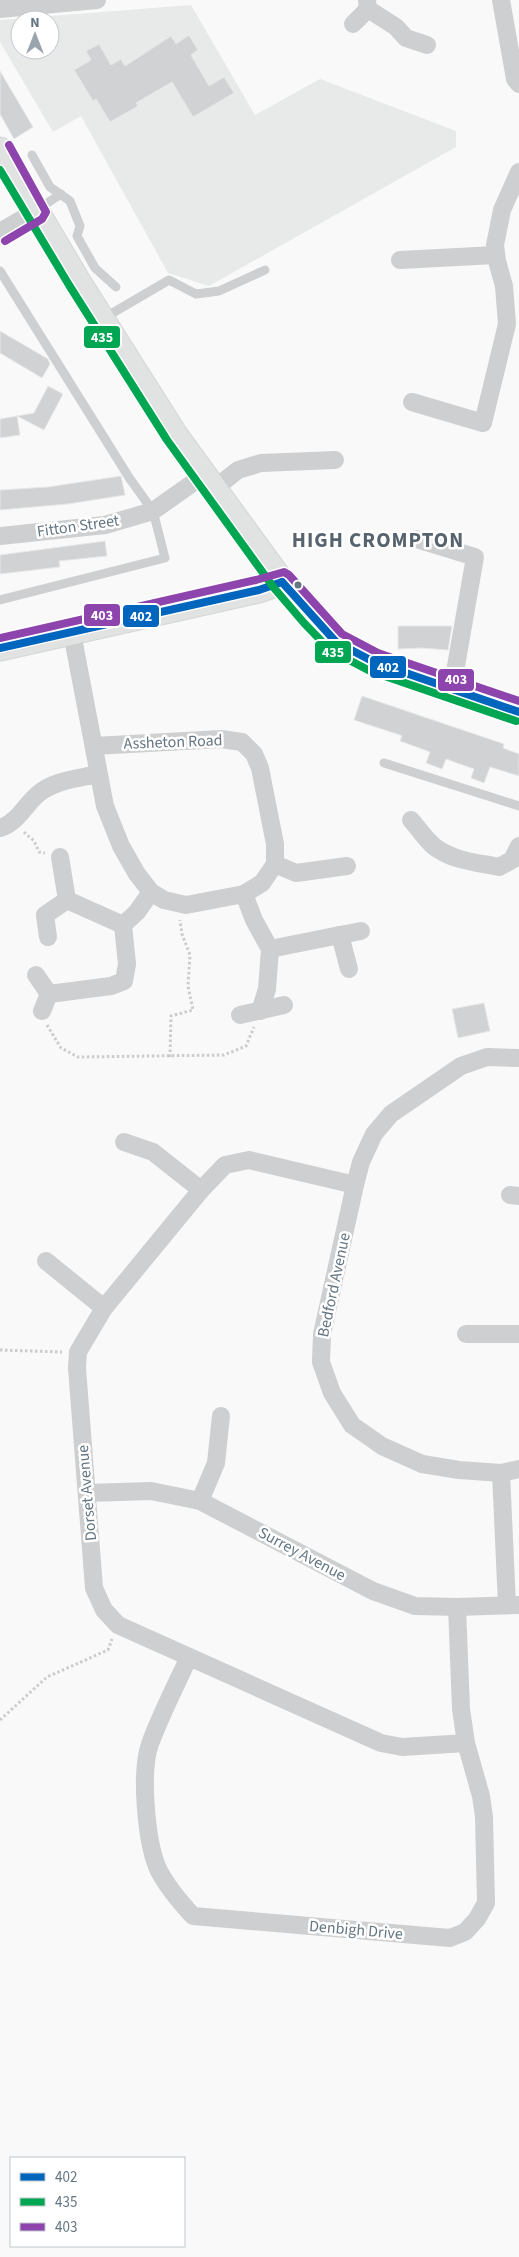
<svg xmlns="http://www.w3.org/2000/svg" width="519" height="2257" viewBox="0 0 519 2257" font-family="'Source Sans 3',sans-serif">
<rect width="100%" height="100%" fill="#f9f9f9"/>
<path fill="#e8e9e9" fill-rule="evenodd" d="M191,5L255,115L320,79L456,131V147L209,286L168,273L81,116L53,132L0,42V20ZM20,20H50V50H20Z"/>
<g fill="#d0d2d3" stroke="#e8e8e8">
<path d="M189,35L198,50L191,55L209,86L224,77L234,93L193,117L172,82L136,103L138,106L110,122L96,99L93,101L74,70L91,60L86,51L99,44L111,65L121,59L125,66L171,36L176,44Z"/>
<path d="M0,71L33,127L14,139L0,114Z"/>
<path d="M0,331L48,359L50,364L42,378L0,353Z"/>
<path d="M48,386L63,394L44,430L17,416L20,435L0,438V419L34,413Z"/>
<path d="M121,476L125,495L68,504L0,510V490L48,487Z"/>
<path d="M105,541L107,556L59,561L60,567L0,574V555Z"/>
<path d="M398,626H452L448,650L422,648L398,649Z"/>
<path d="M362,696L504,744L503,748L519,754V776L490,767L484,783L471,778L474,769L446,759L442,769L426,763L430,752L400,741L402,736L400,735L354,720Z"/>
<path d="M484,1003L490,1031L458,1038L452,1009Z"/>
</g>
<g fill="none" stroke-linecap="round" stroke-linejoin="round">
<defs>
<g id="secondary">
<path d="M0,150L77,280L175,435L282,582L311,616L336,642L374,662L519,712"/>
<path d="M0,648L259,590L282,582"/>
</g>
</defs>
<use href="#secondary" stroke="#d5d6d7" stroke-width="27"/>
<g stroke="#cbcccd" stroke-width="3" stroke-dasharray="2.5 2.5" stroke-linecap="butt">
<path d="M24,832L34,841L39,852L45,853"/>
<path d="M47,1025L61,1048L78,1057L224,1055L246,1046L254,1027"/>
<path d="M170,1057L171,1016L193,1010L188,986L190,955L182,934L180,920"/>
<path d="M0,1350L62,1352"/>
<path d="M0,1720L47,1677L108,1650L112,1639"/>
</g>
<g stroke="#cecfd0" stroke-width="9">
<path d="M32,155L50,187L70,201L80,226L77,236L95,268L116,287"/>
<path d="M38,209L61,194"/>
<path d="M0,271L130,479L153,511L165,558L0,600"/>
<path d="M104,318L169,280L196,294L219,291L265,270"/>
<path d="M384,763L519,806"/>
</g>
<g stroke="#cecfd0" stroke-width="18">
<path d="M367,0L368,9L396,27L406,38L427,45"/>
<path d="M501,0L515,79L519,84"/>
<path d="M0,9L97,0"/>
<path d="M353,24L368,9"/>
<path d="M0,232L36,211"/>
<path d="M400,260L496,255"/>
<path d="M412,402L483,423L507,324L504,286L497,261L495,245L502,210L519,172"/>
<path d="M214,489L238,470L261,463L335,460"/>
<path d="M0,536L105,525L153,511L204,475"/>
<path d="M416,539L475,557L456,666L455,690"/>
<path d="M72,633L105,806L121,846L137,874L151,892L164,900L186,905L244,894L262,883L275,864V844L260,768L254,754L242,742L221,739L94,746"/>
<path d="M411,820C420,830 429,845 441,851C457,861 480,863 499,867L512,860L519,846"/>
<path d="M0,828C17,823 25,805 38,794C55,780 77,779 98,774"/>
<path d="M60,857L67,900L123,925"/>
<path d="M275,864L296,873L347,866"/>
<path d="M244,894L254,920L270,949L267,989L260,1011"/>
<path d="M48,937L45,915L67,900"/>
<path d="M270,949L340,935"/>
<path d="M349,969L340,935L361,931"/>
<path d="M36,975L49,994"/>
<path d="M42,1011L49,994L111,986L124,981L127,964L123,925L137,912L151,892"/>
<path d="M240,1015L284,1005"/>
<path d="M519,1058L487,1057L461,1066L391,1114L374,1134L361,1162L355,1185L322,1334L321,1362L332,1393L352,1425L382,1446L422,1464L459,1470L501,1473L519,1469"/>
<path d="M124,1142L153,1152L201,1190"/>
<path d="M355,1185L249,1160L225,1165L201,1190L104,1308L78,1352L77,1368L94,1588L104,1610L118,1625L381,1743L402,1747L466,1743"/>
<path d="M510,1195L519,1196"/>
<path d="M46,1261L104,1308"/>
<path d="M466,1334H519"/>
<path d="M501,1473L507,1605"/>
<path d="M87,1493L151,1491L200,1501L373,1591L415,1606L457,1607L519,1605"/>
<path d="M200,1501L216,1463L221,1416"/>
<path d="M189,1657C176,1685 161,1714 150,1744C140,1772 146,1844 159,1871C168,1888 180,1902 193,1916L450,1938L465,1932L477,1919L486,1903L484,1817L481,1796L466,1743L461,1709L457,1607"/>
</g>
<use href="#secondary" stroke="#e1e2e2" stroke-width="25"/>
<defs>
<g id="bus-1">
<path d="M282,582L336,642L374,662L519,712"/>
<path d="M0,648L259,590L282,582"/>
</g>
<path id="bus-2" d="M0,170L69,285L167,440L274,588L304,623L330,650L370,671L516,721"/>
<g id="bus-3">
<path d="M5,241L42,219L46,212L9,145"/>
<path d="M0,638L256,580L284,572L289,575L342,634L378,653L519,701"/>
</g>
</defs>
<use href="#bus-1" stroke="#fff" stroke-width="11"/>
<use href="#bus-2" stroke="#fff" stroke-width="11"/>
<use href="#bus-3" stroke="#fff" stroke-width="11"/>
<use href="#bus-1" stroke="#0065bd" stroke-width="8"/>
<use href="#bus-2" stroke="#00a651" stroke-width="8"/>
<use href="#bus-3" stroke="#8e44ad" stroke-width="8"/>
</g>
<circle fill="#657683" stroke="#fff" stroke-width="2" cx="298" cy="585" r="4.5"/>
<g text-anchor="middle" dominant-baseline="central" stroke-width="5" stroke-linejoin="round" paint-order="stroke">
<g font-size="16" fill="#657683" stroke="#fff">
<text transform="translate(78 526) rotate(-8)">Fitton Street</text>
<text transform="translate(173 742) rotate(-2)">Assheton Road</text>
<text transform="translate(334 1285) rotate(-78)">Bedford Avenue</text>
<text transform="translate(87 1493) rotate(-95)">Dorset Avenue</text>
<text transform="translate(302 1554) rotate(28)">Surrey Avenue</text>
<text transform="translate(356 1930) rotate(5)">Denbigh Drive</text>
</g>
<g font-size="21" font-weight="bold" letter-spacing="1" fill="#57646e" stroke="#fff">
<text x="378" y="540">HIGH CROMPTON</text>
</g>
</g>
<g stroke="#fff" stroke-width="2">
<rect x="83" y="325" width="38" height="24" rx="5" fill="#00a651"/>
<rect x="83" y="603" width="38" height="24" rx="5" fill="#8e44ad"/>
<rect x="122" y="604" width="38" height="24" rx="5" fill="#0065bd"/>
<rect x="314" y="640" width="38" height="24" rx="5" fill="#00a651"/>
<rect x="369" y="655" width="38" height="24" rx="5" fill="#0065bd"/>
<rect x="437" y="668" width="38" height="24" rx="5" fill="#8e44ad"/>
</g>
<g font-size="14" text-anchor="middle" font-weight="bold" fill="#fff">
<text x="102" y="342">435</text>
<text x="102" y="620">403</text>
<text x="141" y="621">402</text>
<text x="333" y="657">435</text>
<text x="388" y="672">402</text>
<text x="456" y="684">403</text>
</g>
<rect x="10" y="2157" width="175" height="90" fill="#ffffff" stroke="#c1c8cd"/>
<rect x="20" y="2173" width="25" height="8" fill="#0065bd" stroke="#c1c8cd"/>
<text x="55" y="2182" font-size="15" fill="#657683">402</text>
<rect x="20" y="2198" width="25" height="8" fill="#00a651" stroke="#c1c8cd"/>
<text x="55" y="2207" font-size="15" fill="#657683">435</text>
<rect x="20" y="2223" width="25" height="8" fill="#8e44ad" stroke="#c1c8cd"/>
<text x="55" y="2232" font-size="15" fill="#657683">403</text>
<g transform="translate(35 35)"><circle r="24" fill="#ffffff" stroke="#c1c8cd"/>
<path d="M0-4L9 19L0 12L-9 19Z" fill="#99a4ac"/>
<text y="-8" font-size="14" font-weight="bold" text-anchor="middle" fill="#657683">N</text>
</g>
</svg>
